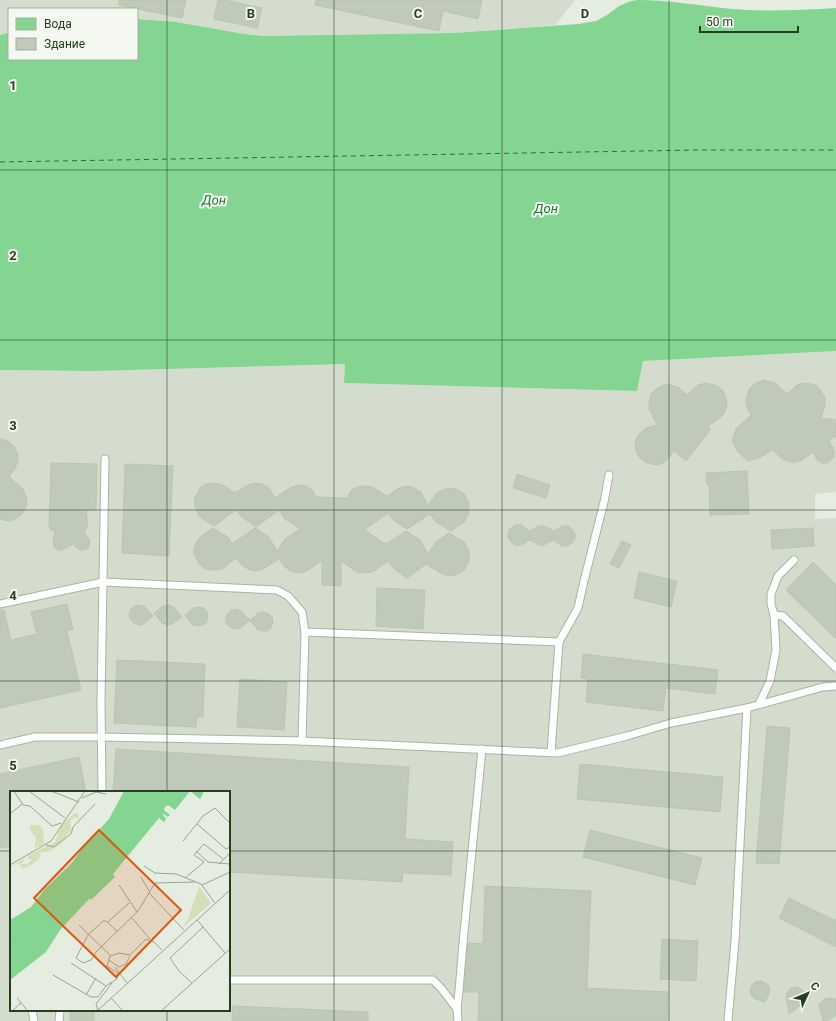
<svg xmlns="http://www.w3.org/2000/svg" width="836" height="1021" viewBox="0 0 836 1021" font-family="Roboto,sans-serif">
<rect width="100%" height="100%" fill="#e5ece0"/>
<g fill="#d4dcce" fill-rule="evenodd">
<path d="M0,0H575L555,25L453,33L264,36L244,34L176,22L137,19V9H9V33L0,35Z"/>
<path d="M836,351V492L815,494V519L836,518V1021H0V370L95,371L345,364V383L637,391L643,361ZM11,792H229V1010H11Z"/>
</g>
<path fill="#84d591" d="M638,0C670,0 701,6 732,9C767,12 801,10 836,8V351L643,361L637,391L344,383L345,364L95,371L0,370V35L9,33V59H137V19L176,22L244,34L264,36L453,33L578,24L596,21L607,15L619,6L631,1Z"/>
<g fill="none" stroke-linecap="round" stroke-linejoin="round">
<path stroke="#167e28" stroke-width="1" stroke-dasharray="5 4" stroke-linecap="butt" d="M0,162L698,150H836"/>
</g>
<g fill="#bfcab8" stroke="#bac6b2">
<path d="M119,0H186L182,18L119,5Z"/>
<path d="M218,0H225L262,8L257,28L214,19Z"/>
<path d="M316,0H482L478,19L443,11L439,31L315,5Z"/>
<path d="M764,380L775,383L787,394L797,385L805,383L816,385L821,391L825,398V405L821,419H832L836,421V436L829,440L834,451V456L831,460L827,463H822L817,460L813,452L802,460L796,462H790L783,459L772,450L761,457L748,461L737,451L732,441L736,429L751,415L746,405V400L749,389L756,383Z"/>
<path d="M706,383L717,386L723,391L726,398L727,405L724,413L721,417L708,426L710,430L686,461L674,451L668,459L663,463L657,465L652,464L645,462L639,457L636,450L635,443L638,435L646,428L657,425L649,409V402L651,394L659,387L667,384L678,387L687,395L698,385Z"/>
<path d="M0,439L8,441L14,446L18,454V461L15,468L9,477L23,489L26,497L27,504L24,511L21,515L15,519L10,521L4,520L0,519Z"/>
<path d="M51,463L97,464L96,510H86L88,526L84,533L89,539L90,544L88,548L84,550H80L73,544L62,550H58L54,547L53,543L55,532L50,529L49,525Z"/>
<path d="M125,464L173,466L169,556L122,553Z"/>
<path d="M747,471L749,514L710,515L709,485H707L706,473Z"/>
<path d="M517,474L550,485L546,498L513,488Z"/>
<path d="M214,483L221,484L235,493L248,485L256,483L262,484L270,489L275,498L291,487L299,485L306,486L313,491L316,497L347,498L351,491L357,487L365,486L372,487L387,496L399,488L407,486L414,488L421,492L428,506L436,494L442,490L450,488L457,489L464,494L469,504V512L464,522L451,531L436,522L430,514L407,529L393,520L388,513L364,530L386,544L406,531L420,540L428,554L436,542L449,533L464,542L469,552V560L464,570L458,574L450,576L442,574L426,564L407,578L393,568L388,561L373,572L365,573L357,572L341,561V586L322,585V560L307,571L299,573L291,571L285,567L279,559L263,569L255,571L248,569L242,565L236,558L222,569L214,570L206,569L200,565L197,560L194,554V548L196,543L200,537L213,528L228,537L232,544L255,528L269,537L277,551L285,539L300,529L285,519L279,510L256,527L242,517L236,510L214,526L200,517L197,512L195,506L194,500L196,495L200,488L206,484Z"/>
<path d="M516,525H521L530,531L539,526H544L554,531L563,526H568L572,529L575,534V539L572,543L567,546H562L553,540L544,545H539L530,540L521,545H515L511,542L508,538V532L511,528Z"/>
<path d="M813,528L814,546L772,549L771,530Z"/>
<path d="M622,541L631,545L619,568L610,564Z"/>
<path d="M813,562L836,585V639L786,590Z"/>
<path d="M639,572L677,581L671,607L634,598Z"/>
<path d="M377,588L425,590L423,629L376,626Z"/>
<path d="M67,604L73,629L67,631L81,690L0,708V610H4L11,640L37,634L31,612Z"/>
<path d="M139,605L145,607L153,616L143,624L139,625L134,623L130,619L129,614L131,609L134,606Z"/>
<path d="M168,605L174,607L182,617L172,624L168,625L162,623L154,613L163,606Z"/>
<path d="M198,607L204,608L207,612L208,617L206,623L202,625L198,626L193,625L185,615L193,608Z"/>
<path d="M236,609L241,611L250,620L240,628L236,629L230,627L226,623V618L228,613L231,610Z"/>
<path d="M263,612L269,614L272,617L273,622L271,628L267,631H263L258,630L250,621L258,613Z"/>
<path d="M583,654L718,670L715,694L666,688L663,711L586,702L588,679L581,678Z"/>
<path d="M117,660L205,664L203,717H197L196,727L114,723Z"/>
<path d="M240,679L287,682L284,730L237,727Z"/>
<path d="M767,726L790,728L779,864L756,863Z"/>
<path d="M116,749L409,767L405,839L453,842L451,875L403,873L402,882L229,872V792H113Z"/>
<path d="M79,757L86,792H11V846L0,848V774Z"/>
<path d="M580,764L723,777L720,812L577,799Z"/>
<path d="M590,830L702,858L695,885L583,857Z"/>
<path d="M485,886L591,891L587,988L668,992L667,1021H478L479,992H464L468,943L483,944Z"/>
<path d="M789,898L836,921V947L779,918Z"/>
<path d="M662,939L698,941L696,981L660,979Z"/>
<path d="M760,981L766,983L769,986L770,991L765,1002L755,999L751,995L750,991L752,985L755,982Z"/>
<path d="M796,987L801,989L804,992L807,1000L789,1014L786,997L788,991L791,988Z"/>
<path d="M830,998L836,999V1015L827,1021H823L819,1004L825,999Z"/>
<path d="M233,1006L368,1012V1021H232Z"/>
<rect x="70" y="1010" width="24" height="11"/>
</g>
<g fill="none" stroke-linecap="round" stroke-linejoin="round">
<defs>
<g id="lane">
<path d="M0,604L103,582L277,590L288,596L302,612L305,632L302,741"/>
<path d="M774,615L783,616L836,668"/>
<path d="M305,632L559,642"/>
<path d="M759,704L770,681L776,650L774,615L771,604V594L778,576L794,560"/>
<path d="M0,745L35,737H101L302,741L558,753L627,736L671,723L747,708L823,687L836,686"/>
<path d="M551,752L559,642L578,608L584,581L604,502L609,475"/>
<path d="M102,792L101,701L105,459"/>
<path d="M229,980H433L441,988L457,1009L458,1021"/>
<path d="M457,1009L459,991L463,943L482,749"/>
<path d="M32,1010L34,1021"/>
<path d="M59,1021L60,1010"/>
<path d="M728,1021L735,941L747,708"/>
</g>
</defs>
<use href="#lane" stroke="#a8b4a3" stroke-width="9"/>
<use href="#lane" stroke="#fff" stroke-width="7"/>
</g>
<path fill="none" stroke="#273e20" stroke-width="1" stroke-opacity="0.55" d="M167,0V792M334,0V1021M502,0V1021M669,0V1021M0,170H836M0,340H836M0,510H836M0,681H836M0,851H11M229,851H836M167,1010V1021"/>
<g text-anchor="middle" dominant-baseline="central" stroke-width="4" stroke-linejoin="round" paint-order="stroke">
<g font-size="13" font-style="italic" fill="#167e28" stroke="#f5f8f1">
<text transform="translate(214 200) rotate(1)">Дон</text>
<text x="546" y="208">Дон</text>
</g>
</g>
<g transform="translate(10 791)">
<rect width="220" height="220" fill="#e5ece0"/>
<path d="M65,22L68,23L69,29L65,26L60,30L61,39L52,51L38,61H31L29,68L18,76L12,77L9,72L1,76L15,67L12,73H18L22,69L17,67L19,64L45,51L51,35ZM21,34H29L33,38L34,53L25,57L26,46L19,38ZM189,96L201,112L173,136L178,128Z" fill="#d4dfb7"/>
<path d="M114,0H193V3L190,8L180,0L165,19L158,14L155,16L154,19L160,24L158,26L152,22L156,28L154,31L149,27L103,83L105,86L81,109L80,107L50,139L36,161L0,189V129L21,116L35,98L61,73L74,55L99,28Z" fill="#84d591"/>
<path fill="none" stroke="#84d591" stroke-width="2" d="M0,151L32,124L149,0"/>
<path fill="none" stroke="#99a693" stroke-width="1" d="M4,0L13,14L20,15L42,35L51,32M19,0L55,27M41,0L69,11M72,7L86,1L96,3M0,23L12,13M187,33L216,58L220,56M173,50L193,25L205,17L220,32M36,54L44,56L61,43L63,36L85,13M186,60L198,71L220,73M194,71L184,64L194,53L213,68M209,73L220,62M0,74L41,50L75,0M134,75L145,82L166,83L191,93L205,112M131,86L139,100M175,87L194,71M109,94L127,121M192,94L220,81M139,102L174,139M121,126L140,148M187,129L215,162M98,131L119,112M69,134L101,165L109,162L120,164L136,148L144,151L152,159M107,140L96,130H93L78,144L66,167L73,172L81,169L86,161L128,120L145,92L185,91M100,165L97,175L109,183L106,189M99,169L109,176L116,173L120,165M61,172L96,195M105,176L117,192M43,184L81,206H88L96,195L107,188M182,192L169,180L160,167L193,136M76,204L86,187M7,207L18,220M101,207L113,220M88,219L86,213L102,192M2,220L11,212M87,220L220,99M151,220L220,158"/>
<path fill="#de580d" fill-opacity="0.15" stroke="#de580d" stroke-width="2" d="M89,39L171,119L106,186L24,107Z"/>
<rect width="220" height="220" fill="none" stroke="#273e20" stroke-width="2"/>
</g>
<g font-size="13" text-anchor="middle" font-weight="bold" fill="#273e20" stroke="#f5f8f1" stroke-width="4" stroke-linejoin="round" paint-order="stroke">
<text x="251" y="18">B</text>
<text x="418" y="18">C</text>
<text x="585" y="18">D</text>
<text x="13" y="90">1</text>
<text x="13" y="260">2</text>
<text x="13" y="430">3</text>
<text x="13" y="600">4</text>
<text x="13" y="770">5</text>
</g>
<rect x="8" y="8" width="130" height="52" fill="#f5f8f1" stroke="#a3ae9d"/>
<rect x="16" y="18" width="20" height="12" fill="#84d591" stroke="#a3ae9d"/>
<text x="44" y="28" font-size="12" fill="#273e20">Вода</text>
<rect x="16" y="38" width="20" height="12" fill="#bfcab8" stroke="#a3ae9d"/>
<text x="44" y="48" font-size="12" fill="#273e20">Здание</text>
<g transform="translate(808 993) rotate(46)" stroke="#f5f8f1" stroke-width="3" paint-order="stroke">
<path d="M0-3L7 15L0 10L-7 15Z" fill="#273e20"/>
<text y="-6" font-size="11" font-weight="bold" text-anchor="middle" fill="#273e20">С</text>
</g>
<path d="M700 26v6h98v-6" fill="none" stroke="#273e20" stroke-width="2"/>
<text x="706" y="26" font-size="12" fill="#273e20" stroke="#f5f8f1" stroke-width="3" paint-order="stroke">50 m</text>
</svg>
